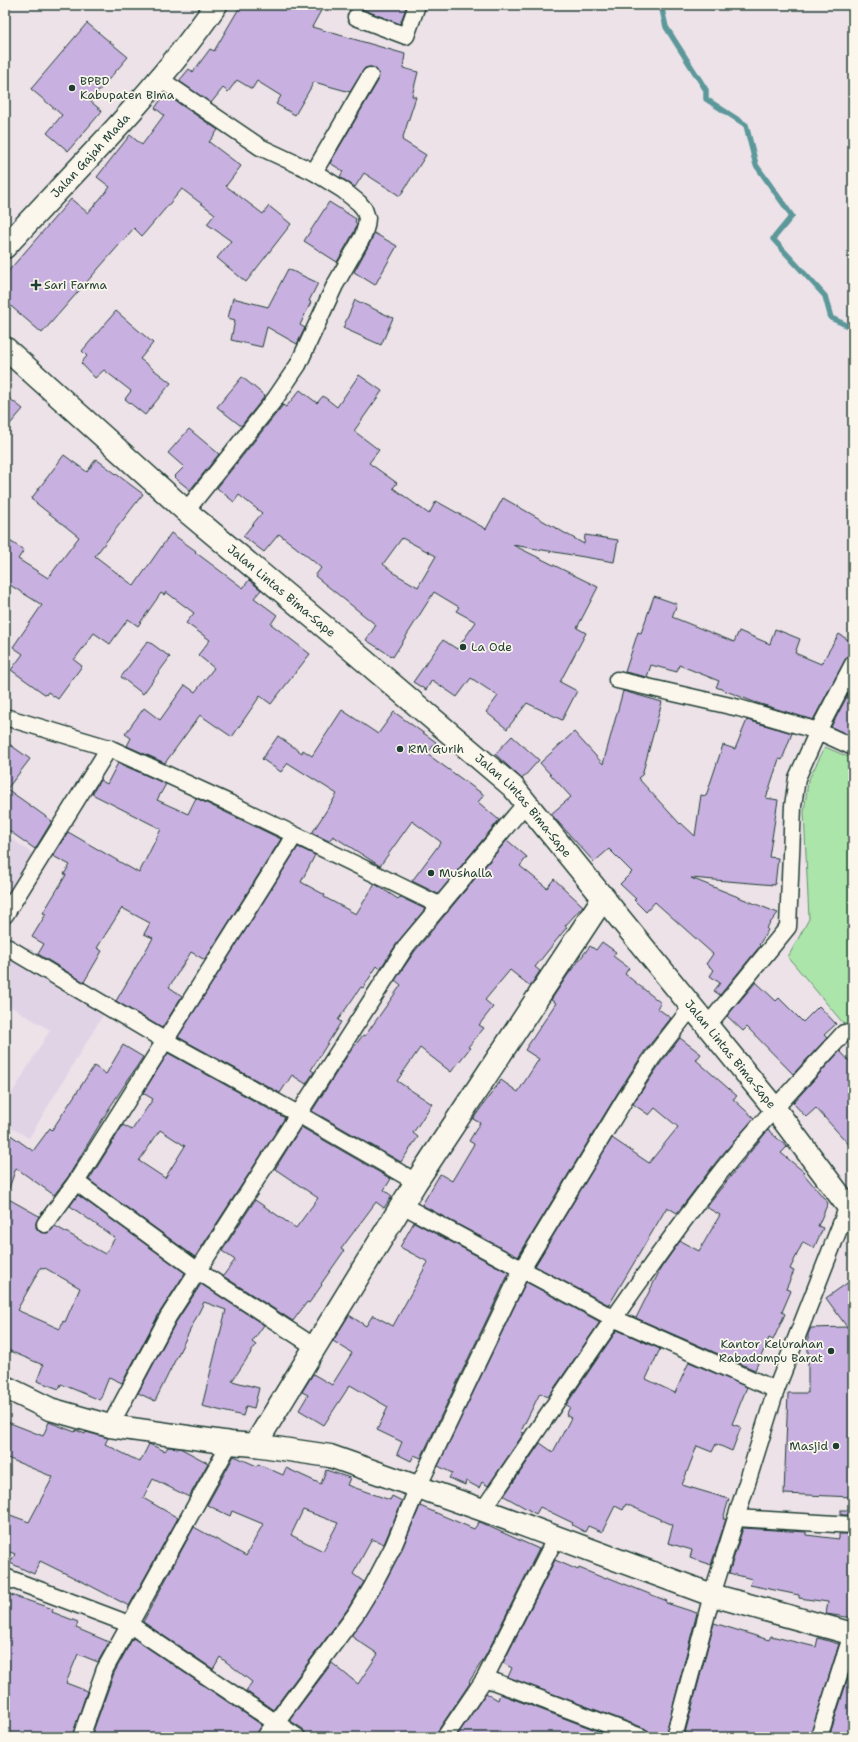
<svg xmlns="http://www.w3.org/2000/svg" width="858" height="1742" viewBox="0 0 858 1742" font-family="'Shantell Sans',sans-serif">
<rect width="100%" height="100%" fill="#ece2e8"/>
<filter id="ink" filterUnits="userSpaceOnUse"><feTurbulence type="fractalNoise" baseFrequency=".025" numOctaves="2"/><feDisplacementMap in="SourceGraphic" scale="8" xChannelSelector="R" yChannelSelector="G"/><feConvolveMatrix kernelMatrix="1 2 1 2 8 2 1 2 1" color-interpolation-filters="sRGB"/></filter>
<g filter="url(#ink)">
<g fill="#e1d3e6">
<path d="M5,834L39,858L5,904Z"/>
<path d="M5,957L103,1015L29,1138L5,1124V1105L50,1030L5,1003Z"/>
</g>
<path fill="#abe5aa" stroke="#65916f" d="M825,747L853,759V1035L788,957L809,919L804,812L808,781Z"/>
<g fill="none" stroke-linecap="round" stroke-linejoin="round">
<path stroke="#5b989a" stroke-width="5.5" d="M661,5L666,27L706,90V99L746,125L756,165L792,216L773,239L825,296L831,318L853,328"/>
</g>
<g fill="#c8b1e0" stroke="#1f3d34" fill-rule="evenodd">
<path d="M241,5H324L312,27L405,54L403,68L418,72L412,96L416,97L402,140L426,155L400,196L364,173L355,187L340,177L343,171L330,163L378,81V72L374,68L370,67L365,68L350,92L314,82L295,115L276,104L281,96L257,81L252,89L237,80L228,92L223,88L211,103L179,81L189,69L193,72L210,49L214,51Z"/>
<path d="M343,5H407L400,24L359,8L351,9Z"/>
<path d="M87,23L128,57L90,101L102,111L68,151L47,133L62,115L31,89Z"/>
<path d="M165,94L218,130L209,142L241,166L226,186L263,214L269,206L291,224L246,282L217,258L231,241L207,224L215,214L182,189L142,236L134,228L42,333L5,301V275L71,199L88,213L110,187L97,177L130,135L142,145L164,115L155,108Z"/>
<path d="M329,202L356,219L355,222L357,224L354,232L337,262L304,241Z"/>
<path d="M374,233L397,246L375,285L354,272L371,241Z"/>
<path d="M288,269L318,283L309,301L311,302L300,325L305,328L297,344L267,327L262,347L231,340L235,320L228,318L233,298L268,307Z"/>
<path d="M355,300L393,318L381,345L343,328Z"/>
<path d="M116,311L153,343L140,359L171,383L145,415L125,399L131,391L104,370L95,378L81,363L87,356L82,351Z"/>
<path d="M359,375L382,391L354,431L379,450L369,463L397,483L393,488L429,514L436,501L486,529L503,498L584,544L585,535L618,540L614,562L513,545L598,587L577,628L586,633L560,682L577,691L562,720L527,703L507,729L486,712L498,696L471,678L457,697L432,680L426,690L413,682L443,640L457,649L476,622L456,611L459,607L434,592L393,657L366,640L376,625L315,576L321,568L312,560L279,534L264,552L243,536L262,513L239,495L234,502L217,488L283,405L286,407L300,390L317,403L323,396L337,407ZM402,538L436,556L418,587L397,575L383,564Z"/>
<path d="M242,377L265,396L241,426L217,407Z"/>
<path d="M5,395L23,409L5,430Z"/>
<path d="M189,429L219,454L190,490L174,477L184,467L168,453Z"/>
<path d="M64,455L87,472L96,459L143,494L95,556L134,586L171,533L196,551L195,552L243,588L249,580L261,590L254,598L277,615L271,624L310,654L271,704L260,696L232,737L200,715L165,763L127,746L131,738L125,734L144,708L160,720L185,685L195,692L214,668L198,655L210,640L186,623L194,613L166,592L164,595L161,593L138,626L128,619L110,644L94,633L74,660L82,666L58,699L48,692L46,695L11,670L23,654L13,647L42,605L5,582V538L24,550L18,559L48,578L79,537L31,499Z"/>
<path d="M654,596L677,604L672,617L734,642L739,631L770,644L775,629L800,639L795,653L821,664L839,634L853,643V655L848,656L845,660L813,720L754,702L716,687L719,681L679,665L677,672L651,665L647,677L625,672L638,632L641,633Z"/>
<path d="M148,641L170,657L143,694L121,677Z"/>
<path d="M853,685V737L831,727Z"/>
<path d="M623,691L662,702L642,775L638,778L680,824L681,823L695,836L701,795L706,796L723,745L735,749L747,720L792,733L782,760L779,759L766,798L778,800L769,857L778,858L775,885L691,878L778,913L766,928L768,930L759,945L760,946L720,995L714,991L720,983L710,976L714,970L706,964L713,954L655,902L646,912L634,900L636,899L620,884L632,872L609,849L594,862L551,814L571,797L540,763L574,732L603,764Z"/>
<path d="M342,710L378,734L394,712L436,742L427,754L484,795L478,802L499,820L438,894L412,881L441,842L412,821L380,866L333,836L329,841L312,833L337,794L288,763L281,772L262,759L278,736L302,753L303,750L312,756Z"/>
<path d="M512,736L539,760L522,779L495,754Z"/>
<path d="M5,741L30,759L7,789L52,821L35,849L5,828Z"/>
<path d="M118,763L166,784L157,800L188,814L196,798L281,839L205,960L191,952L169,987L182,996L162,1028L116,1001L153,938L144,934L150,923L122,908L97,948L102,951L84,982L38,954L44,944L32,937L46,914L43,913L66,875L64,874L70,865L53,856L68,832L139,873L161,829L92,794L100,780L107,784Z"/>
<path d="M507,840L527,857L520,866L547,888L554,879L583,906L565,926L567,927L535,967L540,971L530,986L510,970L485,1000L493,1007L479,1025L484,1028L468,1047L470,1048L451,1072L420,1048L397,1081L432,1104L413,1133L418,1137L401,1162L312,1111L347,1056L363,1035L365,1036L401,985L395,980L415,951Z"/>
<path d="M298,847L315,855L301,882L325,895L324,897L356,914L375,884L398,899L400,897L425,909L400,939L380,969L377,966L363,988L361,987L338,1020L341,1022L311,1070L314,1072L306,1084L292,1075L280,1093L178,1037Z"/>
<path d="M602,942L616,952L613,956L629,968L625,974L661,1003L657,1008L671,1018L644,1052L617,1094L518,1257L422,1205L440,1174L452,1181L474,1144L469,1141L480,1123L473,1119L501,1080L518,1092L539,1059L525,1050L556,1003L551,1000L567,976L590,946L596,950Z"/>
<path d="M756,982L776,1001L779,998L803,1022L819,1006L836,1024L824,1035L827,1038L793,1074L747,1027L743,1031L727,1016Z"/>
<path d="M680,1038L701,1054L696,1060L737,1096L733,1099L754,1118L720,1157L677,1213L667,1207L609,1305L535,1266L612,1138L649,1163L678,1127L655,1108L649,1115L633,1104L660,1064Z"/>
<path d="M123,1045L143,1057L110,1107L68,1177L54,1195L16,1168L7,1194L5,1193V1131L33,1151L50,1128L52,1130L94,1066L106,1074Z"/>
<path d="M840,1051L853,1065V1149L816,1108L806,1117L793,1103Z"/>
<path d="M168,1053L285,1118L195,1257L89,1180L123,1125L132,1130L153,1099L143,1093ZM160,1130L185,1146L165,1178L139,1161Z"/>
<path d="M301,1127L391,1179L384,1190L392,1196L384,1208L376,1202L341,1249L344,1251L321,1284L322,1285L309,1303L307,1302L293,1321L223,1276L235,1260L222,1251L255,1200L296,1228L318,1198L275,1169Z"/>
<path d="M768,1130L787,1147L781,1153L804,1172L803,1173L828,1203L818,1226L823,1228L814,1248L803,1242L790,1269L794,1271L786,1289L791,1291L782,1312L785,1314L773,1340L769,1338L755,1370L636,1318L661,1268L680,1241L699,1251L720,1215L706,1207Z"/>
<path d="M78,1195L185,1273L160,1312L122,1383L109,1377L100,1400L61,1384L59,1389L37,1381L43,1365L5,1349V1197L39,1216L36,1223V1228L40,1232L48,1233L55,1226L105,1254L115,1238L70,1206ZM41,1267L44,1269L45,1268L80,1288L65,1322L63,1321L60,1329L17,1310Z"/>
<path d="M414,1222L509,1273L421,1458L414,1455L411,1461L397,1454L402,1442L377,1430L388,1407L350,1385L324,1425L299,1410L308,1395L302,1392L313,1374L332,1385L352,1353L333,1341L349,1315L366,1326L373,1315L393,1326L428,1262L400,1247Z"/>
<path d="M853,1279V1497L784,1494L788,1393H808V1334L811,1328L847,1327L826,1298Z"/>
<path d="M526,1282L600,1322L548,1397L540,1393L523,1427L521,1432L524,1433L488,1486L482,1482L479,1488L466,1481L465,1485L449,1478L452,1473L438,1466Z"/>
<path d="M201,1284L264,1325L252,1342L256,1345L232,1381L259,1388L254,1408L246,1406L243,1416L202,1406L226,1310L204,1302L155,1401L138,1393L176,1322Z"/>
<path d="M617,1330L660,1349L646,1379L675,1393L689,1362L747,1387L732,1424L741,1427L732,1451L716,1444L712,1452L697,1446L682,1485L729,1499L723,1519H726L711,1565L690,1558L692,1550L668,1543L673,1525L626,1504L623,1510L615,1506L602,1532L588,1526L585,1532L572,1525L573,1523L540,1507L536,1514L504,1496L540,1443L553,1452L571,1418L566,1415L570,1407L566,1405Z"/>
<path d="M5,1421L43,1436L49,1422L75,1432L76,1430L85,1434L86,1432L108,1438L105,1444L140,1462L149,1444L165,1451L168,1447L180,1448L208,1463L189,1497L153,1479L143,1498L178,1518L129,1606L87,1584L40,1561L34,1574L10,1563L15,1554L5,1550V1513L29,1522L53,1477L5,1457Z"/>
<path d="M234,1456L257,1466L258,1464L283,1475L286,1468L321,1484L326,1470L350,1478L347,1485L390,1500L392,1496L402,1501L384,1544L372,1539L353,1574L364,1582L347,1610L273,1710L246,1691L252,1682L220,1657L213,1669L143,1622L194,1527L246,1556L263,1524L232,1511L230,1516L207,1505ZM303,1510L338,1523L323,1551L291,1535Z"/>
<path d="M420,1506L474,1529L479,1522L539,1549L486,1655L469,1682L470,1683L437,1732L436,1737H306L303,1729L289,1720L332,1663L358,1684L378,1654L351,1636L380,1591L401,1551Z"/>
<rect x="841" y="1510" width="12" height="5"/>
<path d="M743,1528L806,1532V1535L839,1539V1534H853V1618L826,1614L828,1602L799,1598V1595L750,1585L752,1579L729,1573Z"/>
<path d="M555,1560L578,1570L579,1568L606,1579L607,1577L667,1601L666,1603L697,1613L665,1737H650L649,1731L644,1728L508,1677L512,1668L503,1663Z"/>
<path d="M5,1593L53,1609L52,1612L78,1622L76,1628L109,1642L98,1662L78,1654L66,1683L87,1691L72,1737H5Z"/>
<path d="M714,1623L769,1640L771,1636L816,1647L818,1638L839,1644L810,1737H684Z"/>
<path d="M133,1638L262,1725L256,1737H91L114,1673Z"/>
<path d="M852,1665L853,1722L848,1737H829Z"/>
<path d="M486,1693L498,1700L500,1694L614,1737H456Z"/>
</g>
<g fill="none" stroke-linecap="round" stroke-linejoin="round">
<defs>
<g id="street">
<path d="M356,17L406,36L417,5"/>
<path d="M160,79L260,147L314,172L343,190L359,203L364,209L367,218L366,226L363,236L335,285L298,365L275,399L186,511"/>
<path d="M314,172L370,76"/>
<path d="M617,680L739,708L818,731L853,664"/>
<path d="M5,717L109,748"/>
<path d="M294,836C222,952 148,1066 76,1182L198,1271L315,1347"/>
<path d="M5,915L109,748L229,803L441,906"/>
<path d="M5,946L164,1040L298,1114L416,1182"/>
<path d="M707,1026L788,927L793,806L797,778L818,731L853,747"/>
<path d="M402,1205L613,1318L776,1390"/>
<path d="M45,1224L76,1182"/>
<path d="M110,1426L168,1317L407,945L526,803"/>
<path d="M483,1510C558,1400 631,1289 712,1183C753,1130 799,1082 844,1033"/>
<path d="M736,1518L853,1525"/>
<path d="M5,1577L129,1624L297,1737"/>
<path d="M485,1678L641,1737"/>
<path d="M81,1737L105,1669L230,1443"/>
<path d="M265,1737L355,1615L372,1587L393,1547L418,1487L522,1269L625,1099L652,1058L691,1008"/>
<path d="M445,1737L485,1678L556,1537"/>
<path d="M674,1737L712,1595L776,1390L848,1206"/>
<path d="M819,1737L852,1634"/>
</g>
<g id="secondary">
<path id="s1" d="M5,247C78,168 155,93 216,5"/>
<path d="M5,1387L50,1409L110,1426L230,1443L255,1445L330,1456L483,1510L712,1595L853,1634"/>
<path d="M255,1445L416,1182L604,897"/>
</g>
<g id="highway">
<path id="s2" d="M5,348L186,511L333,634L513,787L775,1109L853,1213"/>
</g>
</defs>
<use href="#street" stroke="#1f3d34" stroke-width="19"/>
<use href="#secondary" stroke="#1f3d34" stroke-width="25"/>
<use href="#highway" stroke="#1f3d34" stroke-width="25"/>
<use href="#street" stroke="#fbf7ec" stroke-width="16"/>
<use href="#secondary" stroke="#fbf7ec" stroke-width="22"/>
<use href="#highway" stroke="#fbf7ec" stroke-width="22"/>
</g>
</g>
<g fill="#1f3d34" stroke="#fbf7ec" stroke-width="1.5">
<circle cx="72" cy="88" r="4"/>
<path d="M34 279h4v4h4v4h-4v4h-4v-4h-4v-4h4z"/>
<circle cx="463" cy="647" r="4"/>
<circle cx="400" cy="749" r="4"/>
<circle cx="431" cy="873" r="4"/>
<circle cx="831" cy="1351" r="4"/>
<circle cx="836" cy="1446" r="4"/>
</g>
<g text-anchor="middle" dominant-baseline="central" stroke-width="3.5" stroke-linejoin="round" paint-order="stroke">
<g font-size="12" fill="#1f3d34" stroke="#fbf7ec" text-anchor="start">
<text x="80" y="81">BPBD<tspan x="80" dy="14">Kabupaten Bima</tspan></text>
<text x="44" y="285">Sari Farma</text>
<text x="471" y="647">La Ode</text>
<text x="408" y="749">RM Gurih</text>
<text x="439" y="873">Mushalla</text>
<text x="823" y="1344" text-anchor="end">Kantor Kelurahan<tspan x="823" dy="14">Rabadompu Barat</tspan></text>
<text x="828" y="1446" text-anchor="end">Masjid</text>
</g>
<g font-size="12" fill="#1f3d34" stroke="#fbf7ec">
<text stroke="none"><textPath href="#s1" startOffset="125">Jalan Gajah Mada</textPath></text>
<text stroke="none"><textPath href="#s2" startOffset="368">Jalan Lintas Bima-Sape</textPath></text>
<text stroke="none"><textPath href="#s2" startOffset="692">Jalan Lintas Bima-Sape</textPath></text>
<text stroke="none"><textPath href="#s2" startOffset="1016">Jalan Lintas Bima-Sape</textPath></text>
</g>
</g>
<rect width="858" height="1742" fill="none" stroke="#fbf7ec" stroke-width="20"/>
<rect x="10" y="10" width="838" height="1722" fill="none" stroke="#1f3d34" stroke-width="1.5" filter="url(#ink)"/>
</svg>
